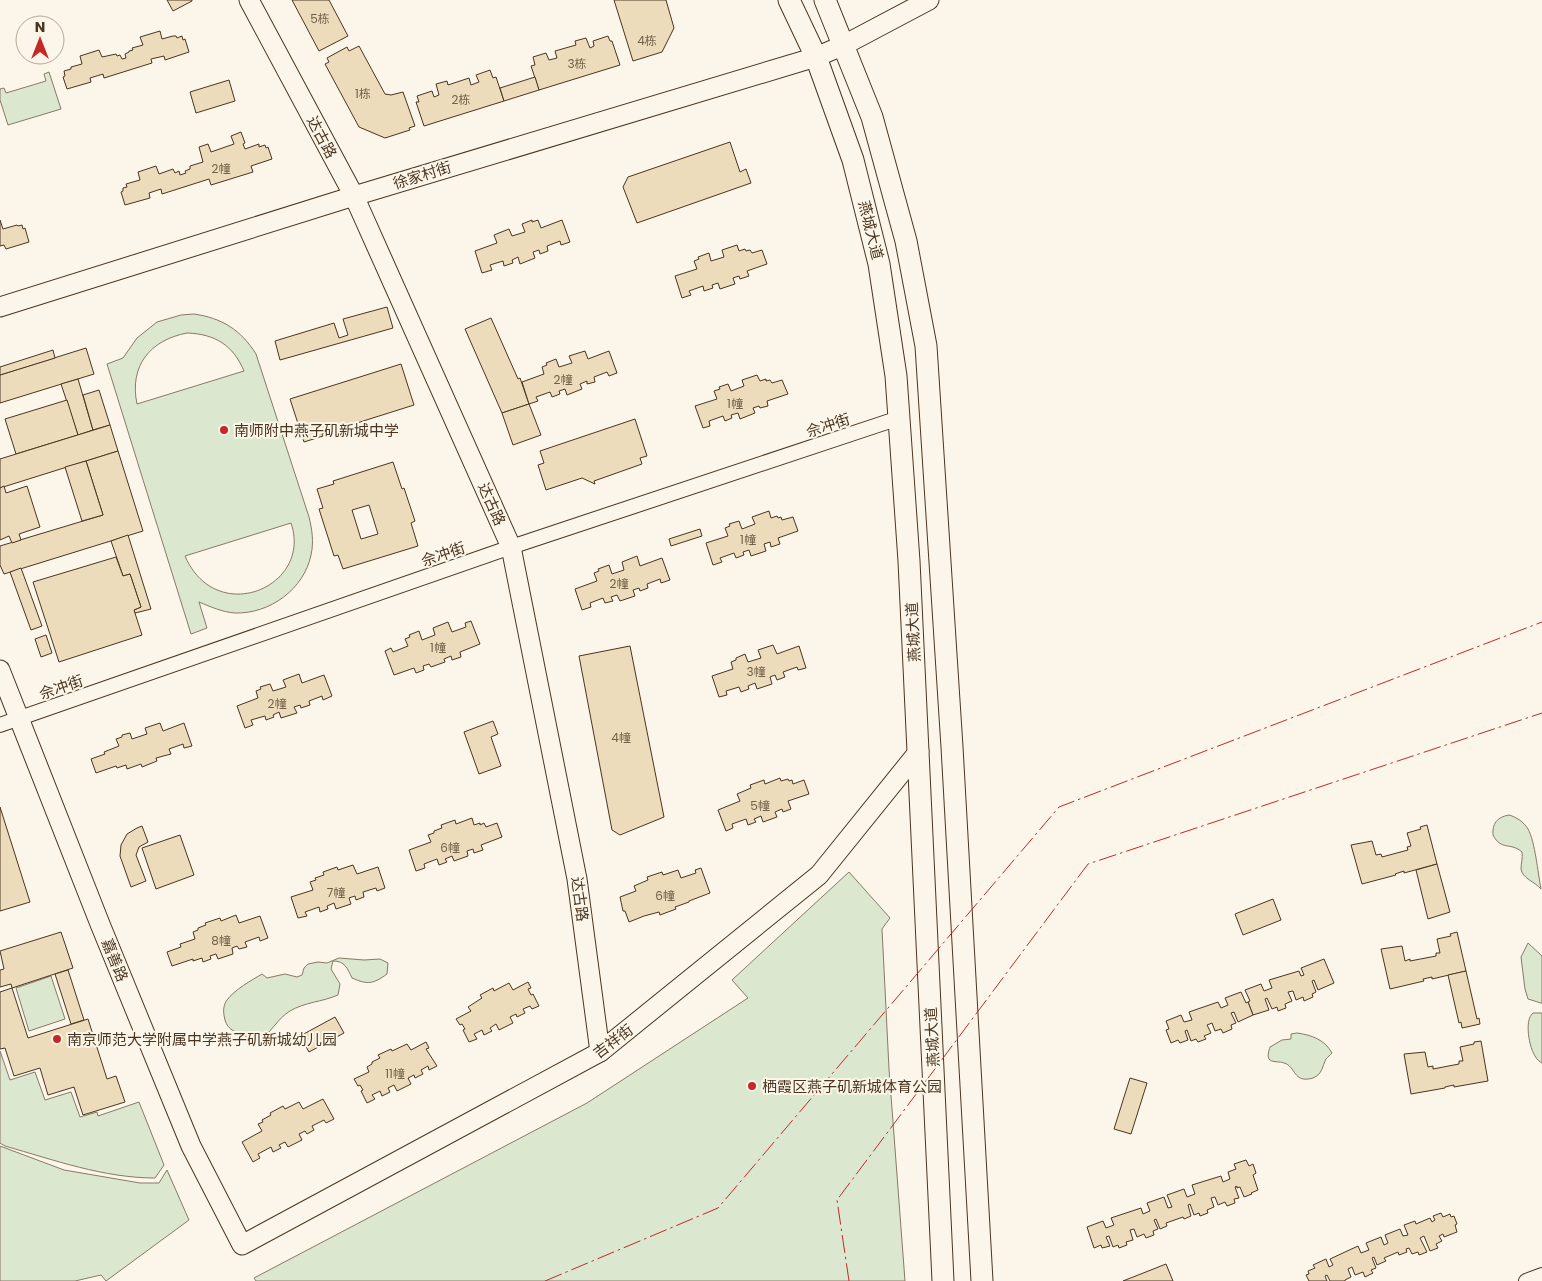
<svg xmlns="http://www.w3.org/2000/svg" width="1542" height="1281" viewBox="0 0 1542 1281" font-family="Poppins,'Noto Sans SC',sans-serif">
<rect width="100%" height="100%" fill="#fbf6e9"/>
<g fill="#dce7d0" stroke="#887966" fill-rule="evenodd">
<path d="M49,72L61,109L8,125L0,100V89L4,88L6,93L46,81L44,74Z"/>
<path d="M194,314C222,318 241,330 256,354L309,517C312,529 314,542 311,555C304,589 270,614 235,613C222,612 211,607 199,602L207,628L191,634L107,364L123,358L137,338L157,322L181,315ZM187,333C215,334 233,345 244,371L137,404C129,366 150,340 187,333ZM291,523C313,587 216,628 185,556Z"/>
<path d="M1509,815C1516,817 1524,822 1528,829C1535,841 1538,874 1541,889C1535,882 1522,878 1521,869C1521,863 1523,858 1522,852C1511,842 1501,851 1493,835C1492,824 1497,817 1509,815Z"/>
<path d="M849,872L890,918L882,929L889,1069L905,1281H256L254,1278L587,1103L748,998L732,980Z"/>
<path d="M1528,943L1542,956V1003H1541L1528,999L1525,989L1521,957Z"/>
<path d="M339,958L364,960L380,959L388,963L387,974C373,984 368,985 352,978C347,968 345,961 333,961L331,969L340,984L338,995C322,1002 305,1002 290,1011C277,1019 271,1033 259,1041C253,1041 250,1038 244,1036C233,1030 226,1030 224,1015C223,1010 224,1004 227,1000C234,990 252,980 262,974L267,978L285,974L297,977L302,975L304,968L308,964L318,962L327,963Z"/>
<path d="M51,976L65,1019L29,1031L16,988Z"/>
<path d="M1533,1013H1542V1063C1531,1058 1526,1032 1529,1020C1529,1018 1531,1015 1533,1013Z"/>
<path d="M1297,1033C1312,1035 1325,1040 1332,1053C1331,1054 1327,1058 1326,1059C1322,1066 1323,1074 1313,1078C1293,1084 1296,1066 1284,1063C1280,1061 1272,1063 1269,1059C1267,1055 1269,1051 1270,1047L1282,1040L1291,1039V1034Z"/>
<path d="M0,1051L10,1080L35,1072L45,1100L71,1092L80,1117L97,1112L98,1116L139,1102L164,1165L155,1178C104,1178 54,1160 5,1146L0,1143Z"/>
<path d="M0,1146L64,1170L140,1183H159L167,1170L189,1220L106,1281L101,1275L75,1281H0Z"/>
</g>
<g fill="#ecdcbc" stroke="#4a3520" fill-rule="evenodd">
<path d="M167,0H192V1L173,11Z"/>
<path d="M292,0H329L348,36L319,51Z"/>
<path d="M614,0H666L674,28L662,52L633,61Z"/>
<path d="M160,31L162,39L173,36H176L177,38L182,36L183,40L185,39L189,52L165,60L164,56L151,59L152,63L104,78L103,74L90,78L91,82L67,89L63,77L65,76L64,71L71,69V67L82,64L80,56L99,50L102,57L116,54L117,56L120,55L122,59L126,58L125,54L129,52V51L133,50L132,48L143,45L140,37Z"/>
<path d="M608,36L610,41H612L620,65L539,90L531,66L535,65L533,57L546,53L549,60L557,58L555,51L576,45L575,41L586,38L590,48L594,46L593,41Z"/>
<path d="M359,46L385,94L391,95L403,92L415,126L409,128L410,130L385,138L359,127L325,64L329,62L327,58L347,47L349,51Z"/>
<path d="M490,70L493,78L496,77L504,101L424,126L416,102H419L417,96L432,91L434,97L439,95L436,84L447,81L448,85L469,78L471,85L479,82L476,75Z"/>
<path d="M535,77L539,90L504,101L500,88Z"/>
<path d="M229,80L235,101L196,113L190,92Z"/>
<path d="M241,132L245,143L243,144L245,149L259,144V147L265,145L266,148L268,147L272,159L251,166L253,172L211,185L209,179L162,194L161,189L149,193L150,198L125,205L121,192L123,191V188L127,187L126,184L140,180L138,172L156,166L159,174L173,169L175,173L179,171L180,175L186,173L185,171L190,169V166L203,162L199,147L208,144L211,152L234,144L231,136Z"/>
<path d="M730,142L740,172L746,169L751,183L637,223L623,187L628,177Z"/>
<path d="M0,220L3,229L17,225L18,226L22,225L23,229L25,228L29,242L6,249L4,245L0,246Z"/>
<path d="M532,220V222L538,220L541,228L562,220L570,242L561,245L560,241L547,246L548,251L540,254L539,250L533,252L535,258L520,264L518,257L512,260L513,263L504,266L503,261L490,265L492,270L482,273L475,251L497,243L494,235L509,229L512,236L525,232L522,224Z"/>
<path d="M737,245L739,251L745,249L746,251L750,250L752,253L762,250L767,264L747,271L749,276L740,279L739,276L733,278L735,284L720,289L718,283L712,285L713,288L704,291L703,286L689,291L691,295L682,298L675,276L697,269L694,261L699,259L698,257L709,253L711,261L724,257L722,250Z"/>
<path d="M387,307L393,328L280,360L275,341L334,323L339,338L348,335L343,319Z"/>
<path d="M491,318L518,379L520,378L529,404L502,413L465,329Z"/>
<path d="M86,348L94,374L0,403V375Z"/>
<path d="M53,350L55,358L0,375V367Z"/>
<path d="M585,351L588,359L609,351L617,373L609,376L607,372L594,377L595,382L587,384V381L580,384L582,389L567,395L565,389L559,391L560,394L552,397L550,392L536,397L538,401L529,404L522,382L544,374L542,367L547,365L546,363L556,359L559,367L572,363L569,356Z"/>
<path d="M401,364L414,405L322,434L323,436L304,442L290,399Z"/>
<path d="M757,375L760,381L766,379V381L770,380L772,383L782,380L788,394L767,401L768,406L760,408L759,406L753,408L755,413L740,419L738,413L731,415L732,418L725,421L723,416L709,421L710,426L703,428L695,406L717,399L714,391L720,389L719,387L728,384L731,391L744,386L742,380Z"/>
<path d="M78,379L93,430L78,435L61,384Z"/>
<path d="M99,390L110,425L93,430L83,395Z"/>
<path d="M67,400L78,435L16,454L5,419Z"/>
<path d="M529,404L541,435L513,445L502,413Z"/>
<path d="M635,419L647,456L640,458L642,464L594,481L595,484L582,478L546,490L538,465L544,463L540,451Z"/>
<path d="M110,425L118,451L0,488V459Z"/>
<path d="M118,451L143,531L4,574L0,565V546L103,515L86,461Z"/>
<path d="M86,461L103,515L82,521L65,467Z"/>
<path d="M393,462L402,489L404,488L415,521L411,523L418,546L343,569L338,555L334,556L319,509L323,508L317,489L334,484L333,481ZM369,505L378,534L361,539L352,510Z"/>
<path d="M4,486L6,493L27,486L40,527L19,534L21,540L12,543L9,536L0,540V488Z"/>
<path d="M769,511L771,518L777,516L778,518L781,517L782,520L793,517L798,531L778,538L780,544L771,547L770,542L764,544L766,551L751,556L749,550L743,552L744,555L736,558L734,553L720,558L722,562L713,565L706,543L728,536L725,528L730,526L729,524L739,521L742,529L755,524L752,517Z"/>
<path d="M700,529L702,536L671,546L669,539Z"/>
<path d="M128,535L151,609L135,613L134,610L141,607L130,574L123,576L111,541Z"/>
<path d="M637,556L640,566L662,558L670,580L661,583L660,579L647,584L648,588L640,591L639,588L633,590L635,596L620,601L617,595L611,597L613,601L605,603L603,598L590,603L591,607L582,610L575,589L597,581L594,573L599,571L598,569L609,565L612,574L624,570L622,562Z"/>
<path d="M116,557L123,576L130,574L141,607L134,610L142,635L59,662L33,582Z"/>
<path d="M21,568L42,626L31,630L10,572Z"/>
<path d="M471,621L480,644L460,652L461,657L452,660L451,656L444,659L445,662L431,667L429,664L423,666L424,670L416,673L414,668L394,675L385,651L391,648L393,652L408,646L405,639L410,637L409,635L419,631L422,640L435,635L433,628L448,622L452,632L466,627L465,623Z"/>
<path d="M46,635L52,653L41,657L35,639Z"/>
<path d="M773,645L777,654L799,646L806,668L798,670L797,667L783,672L785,677L777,680L775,675L770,677L772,684L757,689L755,683L748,686L749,689L741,692L739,687L726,691L727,695L719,697L712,676L733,669L731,662L736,660V658L745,654L748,662L761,658L758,650Z"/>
<path d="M630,646L664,817L620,835L612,830L579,656Z"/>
<path d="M299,674L302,683L324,675L332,696L323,700L322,696L309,701L310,705L301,708L300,705L294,707L297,713L281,718L279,712L273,715L274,717L266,720L265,716L251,720L253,725L245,728L237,706L258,698L256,691L261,689L260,687L270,684L273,691L286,687L283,680Z"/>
<path d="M493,721L498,734L491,737L501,766L479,774L464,732Z"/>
<path d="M160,723L163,731L184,723L192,746L184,748L183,744L169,749L171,754L156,758L157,761L142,767L141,764L127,769L126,765L117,768L116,766L96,773L91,759L105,754L104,752L119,746L116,739L122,737V735L130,733L132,739L147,734L145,728Z"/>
<path d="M780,778L781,781L788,779L789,781L792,780L793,784L804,780L809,794L788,801L791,809L783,812L782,809L775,812L777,817L763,822L761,816L754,819L756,822L748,825L746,819L732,824L733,828L726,831L718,810L740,801L737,794L751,788L750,785L764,780L765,784Z"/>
<path d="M0,807L30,902L0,911Z"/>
<path d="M472,818L474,825L480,823V825L484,823L486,827L497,823L502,837L481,845L483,850L474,853L473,849L467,851L468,856L454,861L452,856L445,859L447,862L439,865L437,859L424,864L425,868L416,871L409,850L431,842L428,835L434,833V831L442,828L441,825L455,820L456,824Z"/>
<path d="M1427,825L1437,864L1404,873V871L1395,874L1396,875L1362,884L1351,845L1372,841L1376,855L1381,854L1382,857L1408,850L1407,847L1411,846L1407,833L1421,829L1420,827Z"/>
<path d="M142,826L148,842L139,847L136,855L146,881L131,887L120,856L121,845L127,834L137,828Z"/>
<path d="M180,835L194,875L156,889L142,848Z"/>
<path d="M1437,864L1450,912L1428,919L1416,870Z"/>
<path d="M353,865L357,874L378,867L385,888L377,891L376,888L363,892L364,897L356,900L355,896L349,898L351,904L336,909L334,903L327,906L328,909L320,912L319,907L305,912L307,916L298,918L291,897L313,890L310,882L316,880L315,878L324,875L323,872L337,867L338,870Z"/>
<path d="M701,868L710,893L689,901V902L675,907L676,909L660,915L659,912L644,916L629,922L625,911H623L620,897L636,891L634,886L648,880L647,877L662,872L663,875L678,870L681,878L696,873L695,870Z"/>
<path d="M1273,899L1281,920L1243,935L1235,914Z"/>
<path d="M236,915L239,923L260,916L268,938L260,941L259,937L245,942L247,947L239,949L237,946L232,948L233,954L218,959L216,954L210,956L211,959L203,962L202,958L193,961V959L172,966L167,952L181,947L180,944L195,939L193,932L198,930V928L206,925L205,923L220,918L221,921Z"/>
<path d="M61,932L73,968L12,988L11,984L0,987V970L4,969L0,951Z"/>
<path d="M1457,932L1466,971L1432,979V977L1423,979L1424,981L1390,989L1381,949L1402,946L1405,961L1410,959V961L1436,956V953H1440L1437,939L1451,936L1450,934Z"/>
<path d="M1324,959L1334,983L1318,990L1314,980L1312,981L1316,992L1312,994L1313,997L1304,1001L1303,997L1296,1000L1293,991L1288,992L1292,1001L1285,1004L1286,1008L1278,1011L1277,1007L1272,1009L1267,998L1265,999L1269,1010L1253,1015L1248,1002L1250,1001L1245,990L1261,984L1264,991L1272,988L1269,980L1299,971L1301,976L1304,975L1301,968Z"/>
<path d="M68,970L84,1020L71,1024L55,974Z"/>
<path d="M1466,971L1477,1019L1479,1018L1480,1024L1462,1028L1461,1022L1459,1023L1448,975Z"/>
<path d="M528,982L531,988L528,989L531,995L533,994L539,1006L532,1009L530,1006L523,1009L525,1013L517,1017L516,1014L510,1017L513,1023L499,1030L496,1024L490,1028L492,1031L484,1035L482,1030L474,1034L477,1039L469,1042L463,1030L465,1029L462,1024L460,1025L456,1019L471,1011L468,1007L482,998L480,995L493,988L494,991L509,983L513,990Z"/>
<path d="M12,988L28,1038L88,1019L107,1079L116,1076L125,1102L83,1115L74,1087L48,1095L40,1068L14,1076L5,1048L0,1049V992Z"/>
<path d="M1241,992L1246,1003L1248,1002L1253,1015L1238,1022L1234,1012L1231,1013L1236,1023L1231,1025L1232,1029L1223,1033L1221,1029L1215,1031L1212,1023L1207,1025L1211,1033L1204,1036L1206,1039L1198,1042L1196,1039L1191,1041L1187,1030L1185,1031L1188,1040L1180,1043L1178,1040L1171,1043L1166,1030L1169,1029L1166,1021L1181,1015L1184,1022L1192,1020L1189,1012L1218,1002L1221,1008L1228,1005L1225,998Z"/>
<path d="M335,1017L344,1033L309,1052L300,1036Z"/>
<path d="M1481,1041L1488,1081L1454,1087V1085L1445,1087V1088L1411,1094L1404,1054L1425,1052L1428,1067L1433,1066V1069L1459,1064V1061H1463L1460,1047L1474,1044V1042Z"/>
<path d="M426,1042L429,1048L426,1049L437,1066L429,1070L428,1066L421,1070L423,1074L415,1078L414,1075L408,1078L411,1084L397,1091L394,1085L388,1088L390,1092L382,1096L380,1091L372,1095L375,1099L367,1103L361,1091L363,1090L360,1085L358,1086L354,1079L369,1072L367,1067L372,1064V1062L380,1058L378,1055L391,1049L392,1051L407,1044L411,1050Z"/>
<path d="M1130,1078L1147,1083L1131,1134L1114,1129Z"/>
<path d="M323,1099L334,1119L326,1123L324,1120L312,1126L314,1130L307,1134L305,1131L299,1134L302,1140L288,1147L285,1142L279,1145L281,1148L273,1152L271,1147L258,1154L260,1158L253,1162L242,1142L262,1131L258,1124L263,1122L262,1120L271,1115L270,1113L283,1106L285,1109L299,1102L303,1109Z"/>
<path d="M1246,1160L1249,1166L1253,1164L1256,1173L1253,1175L1258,1190L1251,1193L1252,1194L1244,1197L1240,1187L1237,1188V1186L1235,1187L1239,1198L1234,1199L1235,1203L1227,1206L1225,1202L1218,1205L1215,1197L1211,1198L1214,1207L1207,1210L1208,1213L1200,1216L1199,1213L1194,1215L1190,1204L1188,1205L1191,1216L1184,1219L1183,1217L1166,1223L1167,1226L1160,1229L1156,1219L1154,1220L1158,1229L1153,1231L1154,1235L1146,1238L1144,1234L1137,1237L1134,1229L1130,1230L1133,1240L1126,1242L1127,1245L1119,1248L1118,1245L1113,1247L1109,1236L1106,1237L1110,1246L1102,1248L1101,1245L1094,1248L1087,1227L1103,1221L1106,1228L1114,1225L1111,1218L1141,1208L1143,1214L1150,1211L1147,1203L1164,1197L1168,1208L1172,1207L1167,1195L1184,1189L1187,1197L1195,1194L1192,1185L1221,1176L1223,1182L1230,1179L1228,1172L1236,1169L1234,1164Z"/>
<path d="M1441,1213L1443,1217L1450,1214L1451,1217L1454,1216L1457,1224L1455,1225L1457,1232L1444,1237L1443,1234L1439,1236L1442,1241L1436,1244L1438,1248L1430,1251L1424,1236L1420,1238L1427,1252L1419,1255L1418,1252L1412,1254L1409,1248L1406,1249L1407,1252L1399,1255L1398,1252L1384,1258L1386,1261L1377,1265L1374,1257L1372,1258L1376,1268L1371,1270L1373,1273L1365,1277L1363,1272L1355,1275L1352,1267L1348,1269L1351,1277L1345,1280V1281H1330L1327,1275L1325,1276L1327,1281H1309L1306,1275L1309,1274L1308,1271L1315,1268L1313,1265L1326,1259L1329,1267L1333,1265L1330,1259L1358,1246L1361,1253L1369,1250L1366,1243L1381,1237L1384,1245L1388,1243L1385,1235L1400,1229L1403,1236L1408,1235L1404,1225L1415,1221L1416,1224L1430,1218L1432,1222L1435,1220L1433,1216Z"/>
<path d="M1166,1264L1173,1281H1123Z"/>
</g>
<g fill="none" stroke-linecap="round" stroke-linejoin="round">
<defs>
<g id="street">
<path d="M0,725L511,547L899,418"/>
<path d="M1526,1281L1542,1275"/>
</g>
<g id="secondary">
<path d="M249,0L354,196L511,547L577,879L600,1052"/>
<path d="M0,307L354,196L816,57L844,45L929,0"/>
<path d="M0,670L100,924L191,1146L242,1245L600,1052L819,875L919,751"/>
</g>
<g id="primary">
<path d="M789,0L816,57L853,160L879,264L896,376L909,561L943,1281"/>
<path d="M825,0L872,117L906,241L926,346L952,747L982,1281"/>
</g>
</defs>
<use href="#street" stroke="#4a3520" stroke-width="16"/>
<use href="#secondary" stroke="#4a3520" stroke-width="21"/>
<use href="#primary" stroke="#4a3520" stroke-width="23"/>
<use href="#street" stroke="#fbf6e9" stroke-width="14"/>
<use href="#secondary" stroke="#fbf6e9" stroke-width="19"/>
<use href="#primary" stroke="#fbf6e9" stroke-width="21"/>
<g stroke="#c62828" stroke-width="1" stroke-dasharray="18 4 2.5 4" stroke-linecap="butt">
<path d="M545,1281L718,1208L1059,807L1542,622"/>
<path d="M849,1281L837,1200L1088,864L1542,713"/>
</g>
</g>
<g fill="#c62828" stroke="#fbf6e9" stroke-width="2">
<circle cx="224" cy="430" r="5"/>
<circle cx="57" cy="1039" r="5"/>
<circle cx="752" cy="1086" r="5"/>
</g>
<g text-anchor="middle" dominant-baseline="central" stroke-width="4" stroke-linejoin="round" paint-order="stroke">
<g font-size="12" fill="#725f47">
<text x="320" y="18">5栋</text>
<text x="647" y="40">4栋</text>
<text x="577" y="63">3栋</text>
<text x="363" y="93">1栋</text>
<text x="461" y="99">2栋</text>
<text x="221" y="168">2幢</text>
<text x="563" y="379">2幢</text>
<text x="735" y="403">1幢</text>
<text x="748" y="539">1幢</text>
<text x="619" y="583">2幢</text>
<text x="438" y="647">1幢</text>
<text x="756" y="671">3幢</text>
<text x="277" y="703">2幢</text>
<text x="621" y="737">4幢</text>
<text x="760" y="805">5幢</text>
<text x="450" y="847">6幢</text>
<text x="336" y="892">7幢</text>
<text x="665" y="895">6幢</text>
<text x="221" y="940">8幢</text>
<text x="395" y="1073">11幢</text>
</g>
<g font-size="15" fill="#4a3520" stroke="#fbf6e9">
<text transform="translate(322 137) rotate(62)">达古路</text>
<text transform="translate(422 175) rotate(-17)">徐家村街</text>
<text transform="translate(871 230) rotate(76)">燕城大道</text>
<text transform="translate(828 425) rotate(-18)">佘冲街</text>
<text transform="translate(492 504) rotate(66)">达古路</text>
<text transform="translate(443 554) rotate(-19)">佘冲街</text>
<text transform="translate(913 632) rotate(-93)">燕城大道</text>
<text transform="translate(61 687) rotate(-19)">佘冲街</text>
<text transform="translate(580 899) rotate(82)">达古路</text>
<text transform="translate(115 960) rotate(68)">嘉善路</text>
<text transform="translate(932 1037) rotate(-93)">燕城大道</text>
<text transform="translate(613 1041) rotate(-37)">吉祥街</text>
</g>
<g font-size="15" fill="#4a3520" stroke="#fbf6e9" text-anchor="start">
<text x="234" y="430">南师附中燕子矶新城中学</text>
<text x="67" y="1039">南京师范大学附属中学燕子矶新城幼儿园</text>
<text x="762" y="1086">栖霞区燕子矶新城体育公园</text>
</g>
</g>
<g transform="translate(40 40)"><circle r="24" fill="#fbf6e9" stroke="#b4a999"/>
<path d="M0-4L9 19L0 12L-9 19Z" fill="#c62828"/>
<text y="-8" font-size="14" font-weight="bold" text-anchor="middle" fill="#4a3520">N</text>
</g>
</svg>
